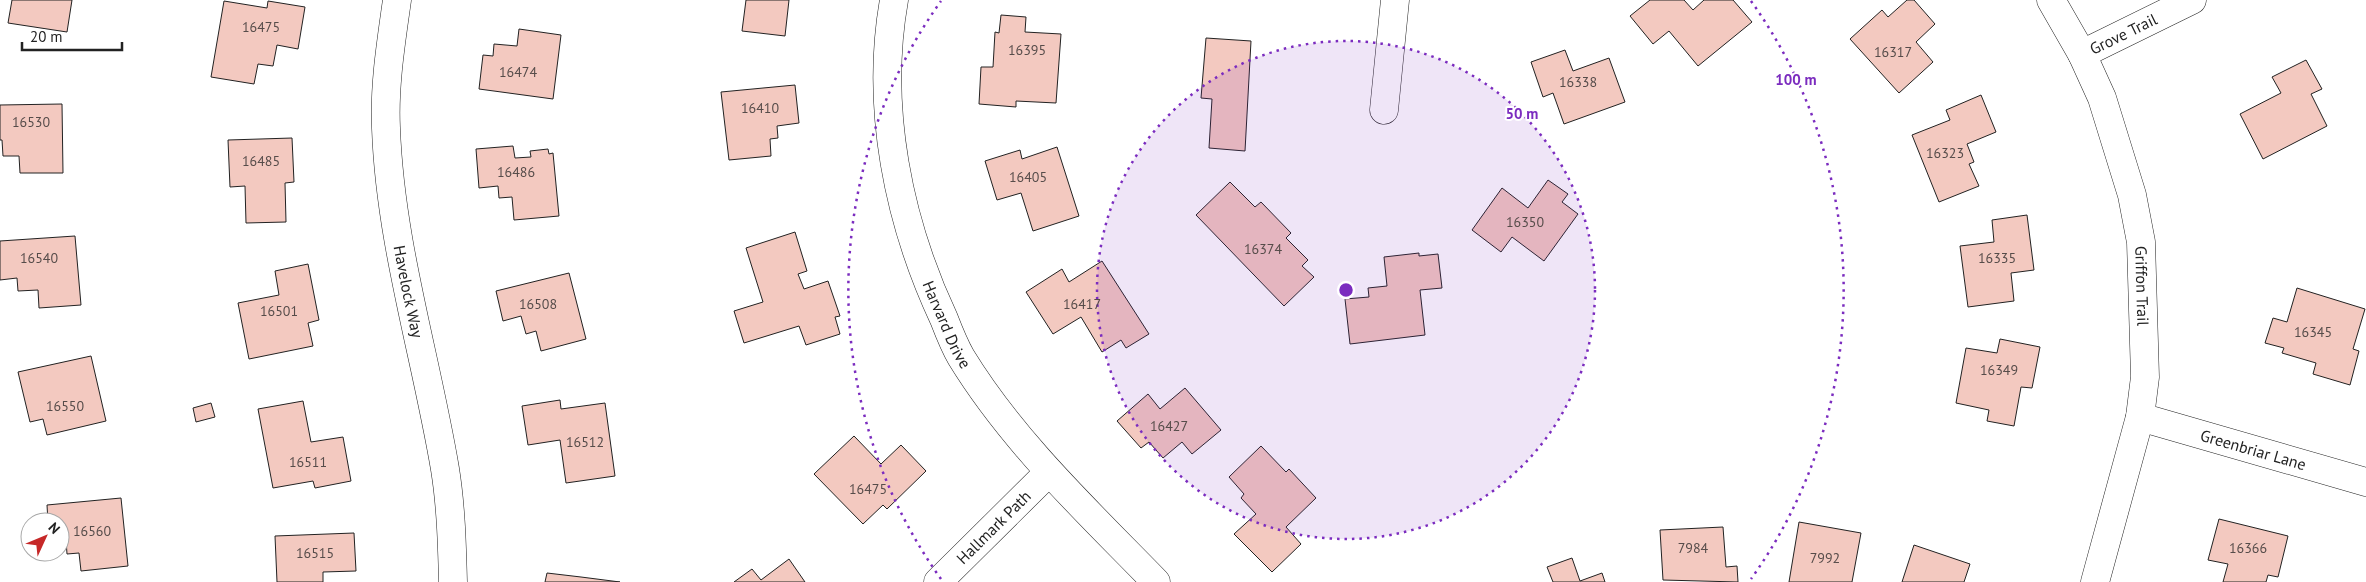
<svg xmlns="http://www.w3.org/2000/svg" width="2366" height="582" viewBox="0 0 2366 582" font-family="'PT Sans',sans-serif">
<rect width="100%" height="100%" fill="#fff"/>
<g fill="#f3c9c0" stroke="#222">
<path d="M12,0H72L67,32L8,23Z"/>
<path d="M746,0H789L785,36L742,31Z"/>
<path d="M1650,0H1684L1693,10L1704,0H1733L1752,22L1698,66L1669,31L1653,44L1630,16Z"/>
<path d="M1907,0H1914L1935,24L1916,42L1933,62L1899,93L1850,39L1882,10L1888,17Z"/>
<path d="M224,1L267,8L268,1L305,7L298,49L277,45L273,66L258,64L254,84L211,77Z"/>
<path d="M1001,15L1026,17L1025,32L1061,34L1056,103L1016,101V107L979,104L981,67H993L995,32L999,33Z"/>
<path d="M519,29L561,35L553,99L479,89L483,55L493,56L494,44L517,46Z"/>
<path d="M1206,38L1251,41L1245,151L1209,148L1212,99L1201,98Z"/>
<path d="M1565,50L1573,71L1609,58L1625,102L1564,124L1553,93L1543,97L1531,62Z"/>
<path d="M2306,60L2322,89L2311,94L2327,126L2263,159L2240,114L2281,93L2272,77Z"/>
<path d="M795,85L799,123L777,126L778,138L770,139L771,156L729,160L721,92Z"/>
<path d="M1981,95L1996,132L1967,144L1974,162L1969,164L1979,186L1939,202L1912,135L1950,120L1946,110Z"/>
<path d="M62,104L63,173H20L19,156H3L2,140H0V105Z"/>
<path d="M292,138L294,182L285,183L286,222L246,223L245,186L230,187L228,140Z"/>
<path d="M513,146L515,158L531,157L530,151L548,149L549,154L553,153L559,216L514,220L512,197L499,198L498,186L479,188L476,149Z"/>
<path d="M1057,147L1079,216L1033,231L1021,193L997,200L985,161L1020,150L1022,159Z"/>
<path d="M1548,180L1568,194L1562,202L1578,214L1544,261L1512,237L1501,252L1472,230L1502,188L1528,208Z"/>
<path d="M1230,182L1255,207L1261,202L1291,233L1286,238L1308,260L1302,266L1314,277L1284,306L1196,215Z"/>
<path d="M2027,215L2034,270L2011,273L2014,301L1968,307L1960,246L1994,242L1992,220Z"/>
<path d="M795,232L807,271L798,274L804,289L828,281L840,316L835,317L840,334L806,345L799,326L744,343L734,311L763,302L746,248Z"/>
<path d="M75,236L81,305L39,308L38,290L18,291L17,278L0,280V241Z"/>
<path d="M1419,253V256L1438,254L1442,288L1420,290L1425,335L1350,344L1345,299L1369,297L1368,288L1387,286L1384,257Z"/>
<path d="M1102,261L1149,334L1126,348L1121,340L1102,352L1081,317L1053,334L1026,292L1062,269L1069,282Z"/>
<path d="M308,264L319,320L308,323L313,346L249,359L238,303L279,295L275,271Z"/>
<path d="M569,273L586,339L541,351L536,331L526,334L521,316L503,321L496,291Z"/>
<path d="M2297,288L2365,309L2353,349L2359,351L2350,385L2313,374L2316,363L2282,353L2284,348L2265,343L2273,318L2287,322Z"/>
<path d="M2000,339L2040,347L2032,388L2021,387L2014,426L1987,421L1989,410L1956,403L1966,348L1997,353Z"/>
<path d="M91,356L106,421L47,435L43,419L30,422L18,372Z"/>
<path d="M1185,388L1221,430L1192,454L1182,442L1163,458L1149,442L1141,448L1117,421L1148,394L1160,409Z"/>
<path d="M560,400L561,409L605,403L615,476L566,483L560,440L528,445L522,406Z"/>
<path d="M303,401L311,442L343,437L351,481L315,488L313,481L273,488L258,409Z"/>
<path d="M211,403L215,417L196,422L193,408Z"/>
<path d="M854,436L881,464L901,445L926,471L887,509L883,505L863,524L814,474Z"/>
<path d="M1261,446L1286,472L1289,469L1316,498L1286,527L1301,544L1272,572L1234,534L1256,514L1241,498L1244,494L1229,477Z"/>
<path d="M121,498L128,566L81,571L79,553L67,554L66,540H60V522H48L47,505Z"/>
<path d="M2219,519L2288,536L2278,577L2268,575L2266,582H2223L2228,564L2208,560Z"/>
<path d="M1799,522L1861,533L1852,582H1789Z"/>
<path d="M1723,527L1726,567L1737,566L1738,582L1663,580L1660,530Z"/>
<path d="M354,533L356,571L323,572V582H277L275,536Z"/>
<path d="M1914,545L1970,564L1964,582H1902Z"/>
<path d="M1572,558L1580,581L1602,573L1605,582H1553L1547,567Z"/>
<path d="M789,559L805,582H734L752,569L761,580Z"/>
<path d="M547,573L581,577L620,582H545Z"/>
</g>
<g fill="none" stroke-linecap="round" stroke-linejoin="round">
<defs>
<g id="minor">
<path id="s1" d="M397,0C391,43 384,85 386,128C390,243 426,356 445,469C451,506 452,544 453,582"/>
<path id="s2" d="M894,0C875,107 898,221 944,319C949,332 954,345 961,357C1013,442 1087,511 1156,582"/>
<path id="s3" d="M2082,54L2192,0"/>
<path d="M1384,110L1395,0"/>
<path id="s4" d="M2140,417L2366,482"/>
<path id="s5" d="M938,582L1049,472"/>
</g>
<g id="tertiary">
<path id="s6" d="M2051,0L2082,54L2102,98L2132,195L2141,242L2145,377L2140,417L2095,582"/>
</g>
</defs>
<use href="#minor" stroke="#222" stroke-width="29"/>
<use href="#tertiary" stroke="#222" stroke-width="29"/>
<use href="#minor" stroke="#fff" stroke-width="28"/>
<use href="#tertiary" stroke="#fff" stroke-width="28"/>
</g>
<circle cx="1346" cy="290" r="249" fill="#7b2cbf" fill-opacity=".12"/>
<g fill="none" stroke="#7b2cbf" stroke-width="2.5" stroke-dasharray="2.5 5">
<circle cx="1346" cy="290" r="249"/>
<path d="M941 579A497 497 0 0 1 941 1M1751 1A497 497 0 0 1 1751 579"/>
</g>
<g text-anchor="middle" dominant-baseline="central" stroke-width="4" stroke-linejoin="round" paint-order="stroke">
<g font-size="14" fill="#564c4a">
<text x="261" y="27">16475</text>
<text x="1027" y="50">16395</text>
<text x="1893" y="52">16317</text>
<text x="518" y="72">16474</text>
<text x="1578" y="82">16338</text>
<text x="760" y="108">16410</text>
<text x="31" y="122">16530</text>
<text x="1945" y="153">16323</text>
<text x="261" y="161">16485</text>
<text x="516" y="172">16486</text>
<text x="1028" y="177">16405</text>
<text x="1525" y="222">16350</text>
<text x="1263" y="249">16374</text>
<text x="39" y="258">16540</text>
<text x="1997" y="258">16335</text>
<text x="538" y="304">16508</text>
<text x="1082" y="304">16417</text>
<text x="279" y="311">16501</text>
<text x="2313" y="332">16345</text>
<text x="1999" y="370">16349</text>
<text x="65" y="406">16550</text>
<text x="1169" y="426">16427</text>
<text x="585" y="442">16512</text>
<text x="308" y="462">16511</text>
<text x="868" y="489">16475</text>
<text x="92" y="531">16560</text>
<text x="1693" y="548">7984</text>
<text x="2248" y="548">16366</text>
<text x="315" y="553">16515</text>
<text x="1825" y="558">7992</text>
</g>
<g font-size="16" fill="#222" stroke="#fff">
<text stroke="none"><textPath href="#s3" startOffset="46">Grove Trail</textPath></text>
<text stroke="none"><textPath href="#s6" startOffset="304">Griffon Trail</textPath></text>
<text stroke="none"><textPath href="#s1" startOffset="294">Havelock Way</textPath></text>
<text stroke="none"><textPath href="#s2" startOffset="334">Harvard Drive</textPath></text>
<text stroke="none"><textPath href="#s4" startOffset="118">Greenbriar Lane</textPath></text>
<text stroke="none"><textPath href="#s5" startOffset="78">Hallmark Path</textPath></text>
</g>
</g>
<circle cx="1346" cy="290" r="8" fill="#7b2cbf" stroke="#fff" stroke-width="2.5"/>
<g font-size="15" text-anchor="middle" font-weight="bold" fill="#7b2cbf" stroke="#fff" stroke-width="4" stroke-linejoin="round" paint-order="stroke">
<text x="1796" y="85">100 m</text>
<text x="1522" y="119">50 m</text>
</g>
<g transform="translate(45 537) rotate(46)"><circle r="24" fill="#ffffff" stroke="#a7a7a7"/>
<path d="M0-4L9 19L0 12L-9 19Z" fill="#c62828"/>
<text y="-8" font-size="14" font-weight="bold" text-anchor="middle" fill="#222222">N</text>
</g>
<path d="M22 42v8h100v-8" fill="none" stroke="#222222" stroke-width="2.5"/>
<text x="30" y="42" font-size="15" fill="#222222" stroke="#ffffff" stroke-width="4" paint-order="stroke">20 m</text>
</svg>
